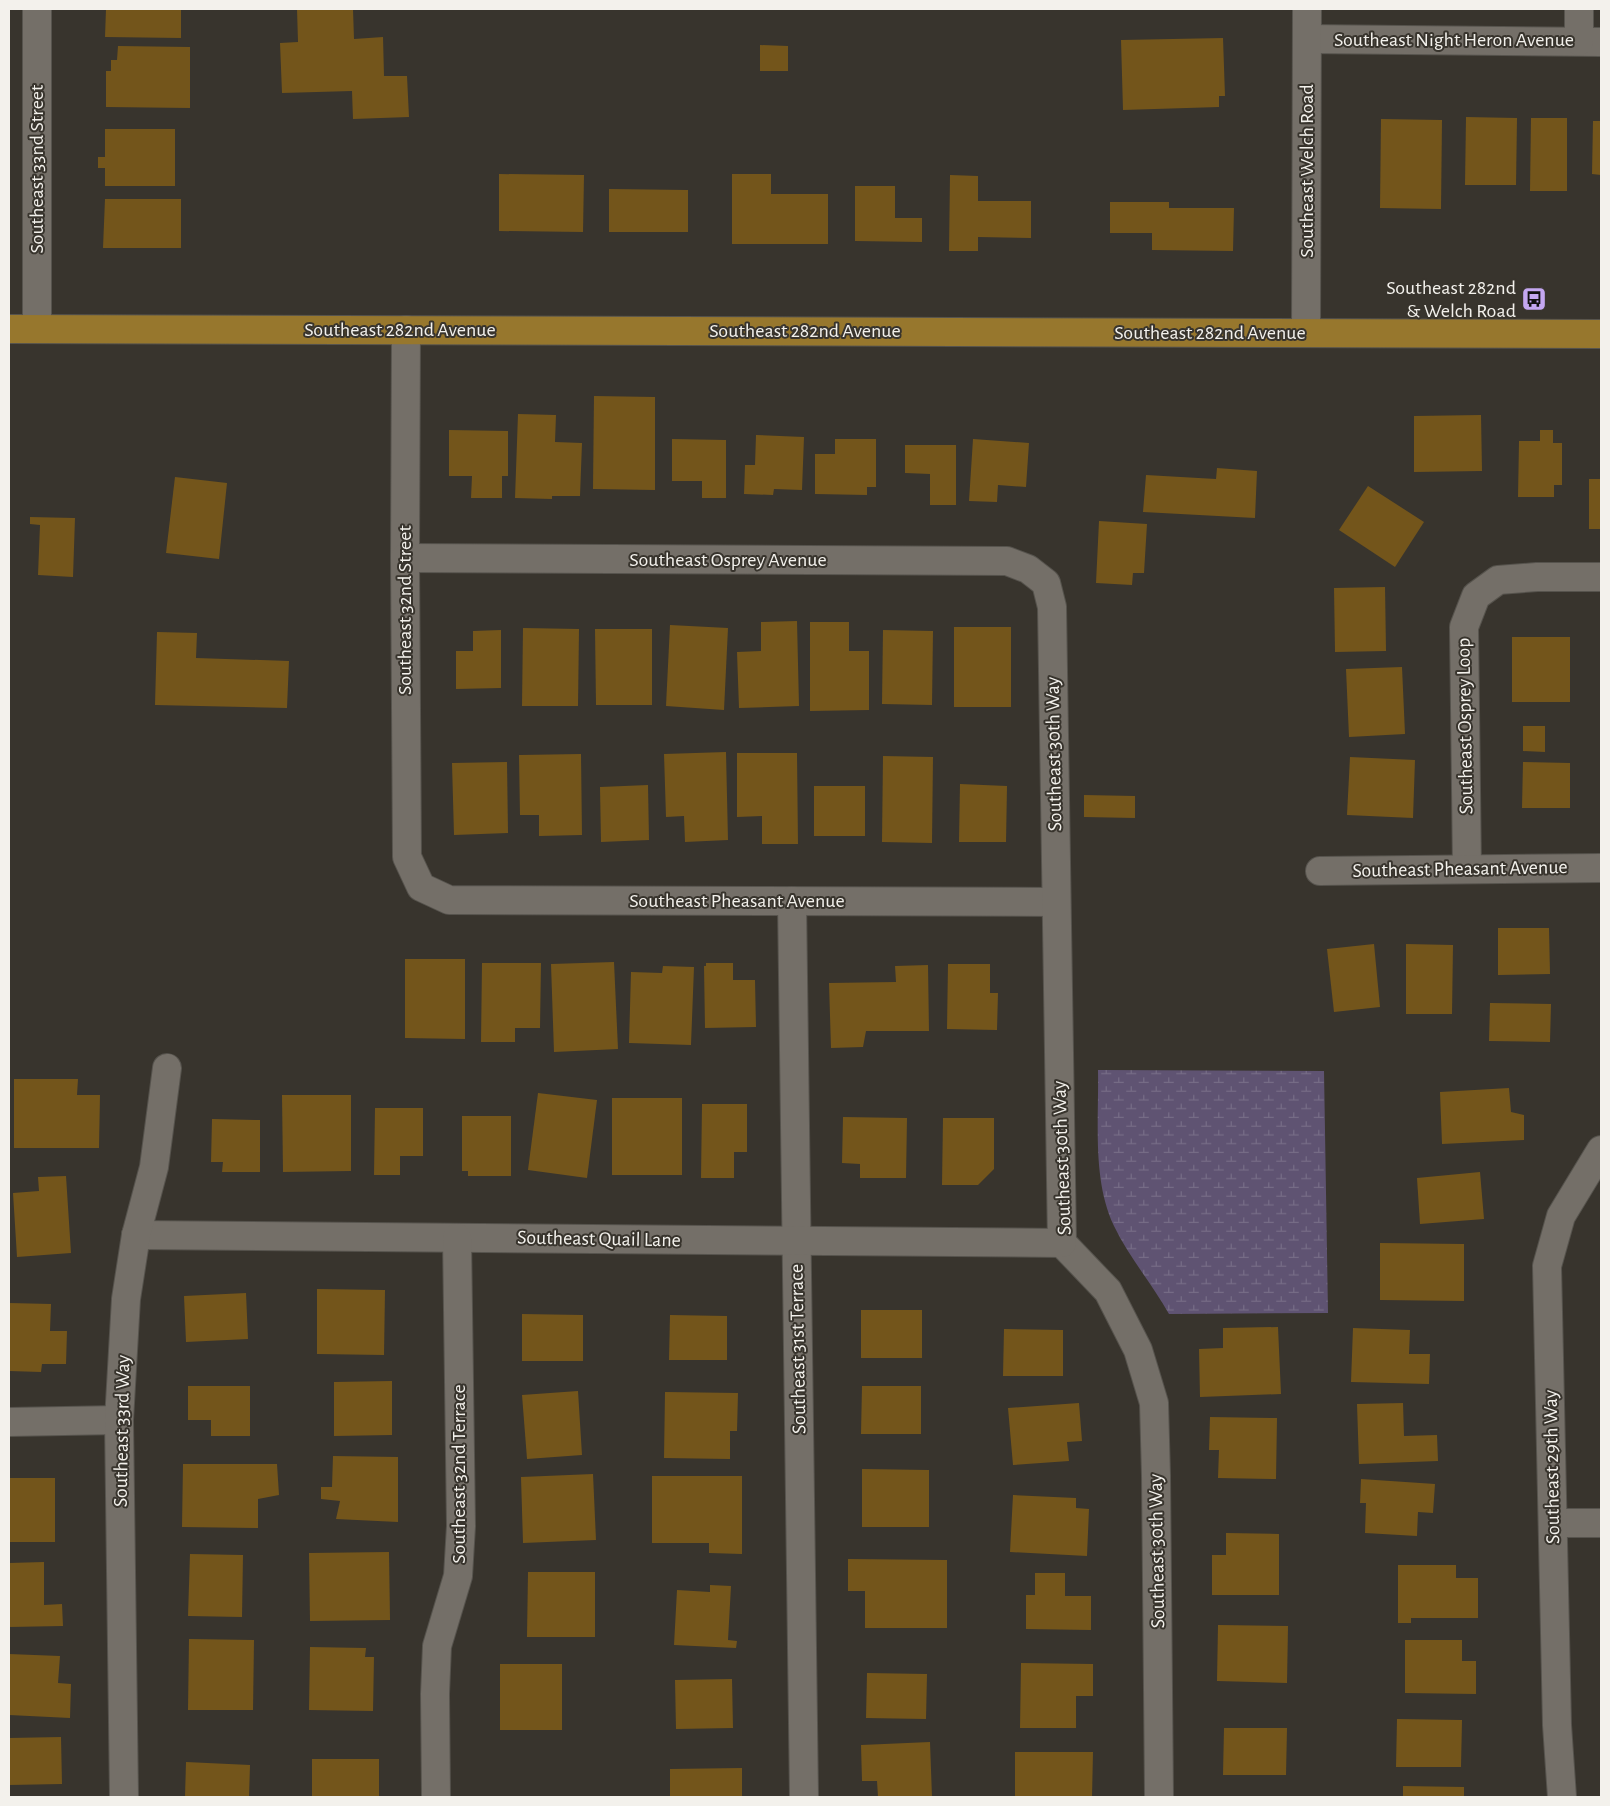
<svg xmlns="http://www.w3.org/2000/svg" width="1610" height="1806" viewBox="0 0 1610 1806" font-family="'Alegreya Sans',sans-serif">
<defs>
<pattern id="wetland-marsh" width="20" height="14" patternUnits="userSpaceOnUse" patternTransform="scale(1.25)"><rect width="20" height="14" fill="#5f5372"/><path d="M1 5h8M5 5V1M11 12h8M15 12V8" fill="none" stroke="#766c86"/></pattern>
</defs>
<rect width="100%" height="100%" fill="#38342d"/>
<path fill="url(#wetland-marsh)" d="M1098,1070L1324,1071L1328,1313L1169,1314C1152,1284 1129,1257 1114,1226C1092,1179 1099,1121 1098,1070Z"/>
<g fill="#73551b">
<path d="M106,9H181V38L105,37Z"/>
<path d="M297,9H353L354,39L383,37L384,76H407L409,117L353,119L352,91L282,93L280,43L298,42Z"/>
<path d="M1223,38L1225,96H1219V107L1123,110L1121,40Z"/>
<path d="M760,45L788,46V71H760Z"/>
<path d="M118,46L190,47V108L106,107V71H111V60H117Z"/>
<path d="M1466,117L1517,118L1516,185H1465Z"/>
<path d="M1531,118H1567V191H1530Z"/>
<path d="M1381,119L1442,120L1441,209L1380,208Z"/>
<path d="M1593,121H1601V175L1592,174Z"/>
<path d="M105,129H175V186H105V168H98V157H105Z"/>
<path d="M499,174L584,175L583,232L499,231Z"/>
<path d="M732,174H771V194H828V244H732Z"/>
<path d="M950,175L978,176V201H1031V238L978,237V251H949Z"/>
<path d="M855,186H895V218H922V242L855,241Z"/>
<path d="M609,189L688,190V232H609Z"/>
<path d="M105,199H181V248H103Z"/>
<path d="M1110,202H1169V208H1234L1233,251L1152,250V233H1110Z"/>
<path d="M594,396L655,397V490L593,489Z"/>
<path d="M518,414L556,415L555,442L582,443L580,496H552V499L515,498Z"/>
<path d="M1481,415L1482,471L1414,472V416Z"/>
<path d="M449,430L508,431V476H502V498H471L472,476H449Z"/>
<path d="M1540,430H1553V443H1562V485H1554V497H1518L1519,441H1540Z"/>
<path d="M756,435L804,437L802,490L774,489L773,495L744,494L745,465H755Z"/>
<path d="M672,439L726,440V498H702V481H672Z"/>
<path d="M835,439H876V487H867V495L815,494V454H835Z"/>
<path d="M973,439L1029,443L1026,487L998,485L997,502L969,501Z"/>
<path d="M905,445H956V505H930V474L905,473Z"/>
<path d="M1217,468L1257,471L1255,518L1143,512L1146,475L1216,479Z"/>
<path d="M175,477L227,483L219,559L166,553Z"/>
<rect x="1589" y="479" width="12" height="50"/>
<path d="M1368,486L1424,522L1395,567L1339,530Z"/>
<path d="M30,517L75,518L73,577L38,575L40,525L30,524Z"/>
<path d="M1099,521L1147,524L1144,573H1133L1132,585L1096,583Z"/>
<path d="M1385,587L1386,651L1335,652L1334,588Z"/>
<path d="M797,621L799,706L739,708L737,652L761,651V622Z"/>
<path d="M810,622H849V651H869V710L810,711Z"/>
<path d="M670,625L728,628L724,710L666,706Z"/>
<rect x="954" y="627" width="57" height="80"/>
<path d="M523,628L579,629L578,706H522Z"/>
<path d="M595,629H652V705H596Z"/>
<path d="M501,630V688L456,689V651H473V631Z"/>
<path d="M883,630L933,631L932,705L882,704Z"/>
<path d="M157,632L197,633L196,658L289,661L287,708L155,705Z"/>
<rect x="1512" y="637" width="58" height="65"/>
<path d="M1402,667L1405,734L1349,737L1346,669Z"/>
<path d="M1523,726H1545V752L1523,751Z"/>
<path d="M726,752L728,840L685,842L684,816L666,817L664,754Z"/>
<path d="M737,753H797L798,844H762V816L737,817Z"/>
<path d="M581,754L582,835L539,836V815H520L519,755Z"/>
<path d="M883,756L933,757L932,843L882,842Z"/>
<path d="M1350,757L1415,760L1413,818L1347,815Z"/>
<path d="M507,762L508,833L454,835L452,763Z"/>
<path d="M1523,762L1570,763V808H1522Z"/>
<path d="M960,784L1007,786L1006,842H959Z"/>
<path d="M648,785L649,840L601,842L600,787Z"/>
<rect x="814" y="786" width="51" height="50"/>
<path d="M1084,795L1135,796V818L1084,817Z"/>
<path d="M1498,928H1549L1550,974L1498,975Z"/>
<path d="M1374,944L1380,1007L1334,1012L1327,949Z"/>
<path d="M1406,944L1453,945L1452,1014H1406Z"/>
<path d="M405,959H465V1039L405,1038Z"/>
<path d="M614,962L618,1049L554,1052L551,964Z"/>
<path d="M482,963H541L540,1028H515V1042H481Z"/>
<path d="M706,963H733V980H755L756,1027L705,1028L704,966H706Z"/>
<path d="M948,964H990V993H998L997,1030L947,1029Z"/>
<path d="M928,965L929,1031H866L863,1047L831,1048L829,983L896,982L895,966Z"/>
<path d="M663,966L694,967L691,1045L629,1043L631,972L662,973Z"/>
<path d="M1490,1003L1551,1004L1550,1042L1489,1041Z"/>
<path d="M14,1079H78L77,1095H100L99,1148H14Z"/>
<path d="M1509,1088L1511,1112L1524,1115V1140L1442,1144L1440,1092Z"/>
<path d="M538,1093L597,1100L587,1178L528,1170Z"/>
<path d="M282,1095H351V1171L283,1172Z"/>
<rect x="612" y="1098" width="70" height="77"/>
<path d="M702,1104H747V1152H734V1178H701Z"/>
<path d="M375,1108H423V1156H400V1175H374Z"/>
<path d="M462,1116H511V1176H468V1171H462Z"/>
<path d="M843,1117L907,1118L906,1178H860V1164L842,1163Z"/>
<path d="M943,1118H994V1169L978,1185H942Z"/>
<path d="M212,1119L260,1120V1172H222L223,1162H211Z"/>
<path d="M1480,1172L1484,1219L1420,1224L1417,1178Z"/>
<path d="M66,1176L71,1253L17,1257L13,1193L39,1191L38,1177Z"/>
<path d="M1380,1243L1464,1244V1301L1380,1300Z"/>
<path d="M317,1289L385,1290L384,1355L317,1354Z"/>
<path d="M246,1293L248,1339L186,1342L184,1296Z"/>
<path d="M9,1303L51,1304L50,1331H67L66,1364H42L41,1372L9,1371Z"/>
<rect x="861" y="1310" width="61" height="48"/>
<path d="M522,1314L583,1315V1361H522Z"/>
<path d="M670,1315L727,1316V1360H669Z"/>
<path d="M1278,1327L1281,1394L1200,1397L1199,1349L1223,1348V1328Z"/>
<path d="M1353,1328L1410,1330L1409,1354H1430L1429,1384L1351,1382Z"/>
<path d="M1004,1329L1063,1330V1376H1003Z"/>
<path d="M392,1381V1435L334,1436V1382Z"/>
<path d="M188,1386H250V1436H211V1420H188Z"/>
<path d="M862,1386H921V1434H861Z"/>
<path d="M578,1391L582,1455L527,1459L522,1395Z"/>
<path d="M665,1392L738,1393L737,1431H730V1459L664,1458Z"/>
<path d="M1079,1403L1082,1441L1067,1442L1069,1461L1013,1465L1008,1408Z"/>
<path d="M1403,1403L1404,1436L1437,1435L1438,1461L1359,1464L1357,1404Z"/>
<path d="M1210,1417L1277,1418L1276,1479L1218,1478L1219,1450H1209Z"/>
<path d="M333,1456L398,1457V1522L336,1519L340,1501L321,1499V1487H332Z"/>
<path d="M183,1464H277L279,1495L258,1499V1528L182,1527Z"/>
<path d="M862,1469L929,1470V1527H862Z"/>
<path d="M593,1474L596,1540L523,1543L521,1477Z"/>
<path d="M652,1476H742V1554L709,1553V1543H652Z"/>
<rect x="9" y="1478" width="46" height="64"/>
<path d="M1361,1479L1435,1484L1433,1513L1418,1512L1417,1536L1365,1533L1366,1503H1360Z"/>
<path d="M1013,1495L1076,1498V1508L1089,1509L1087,1556L1010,1552Z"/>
<path d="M1226,1533L1279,1534V1595H1212V1555H1226Z"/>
<path d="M389,1552L390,1620L310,1621L309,1553Z"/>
<path d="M190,1554L243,1555L242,1617L188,1616Z"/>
<path d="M848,1559L947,1560V1628H865V1591H848Z"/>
<path d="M44,1562V1605L62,1604L63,1626L9,1627V1563Z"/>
<path d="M1398,1565H1456V1578H1478V1618H1411V1623H1398Z"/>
<path d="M528,1572H595V1637H527Z"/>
<path d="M1035,1573H1065V1596H1091V1630L1026,1629V1595H1035Z"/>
<path d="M710,1585L731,1586L728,1640L737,1641L736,1648L674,1645L677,1590L710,1592Z"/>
<path d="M1218,1625L1288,1626L1287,1683L1217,1681Z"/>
<path d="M189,1639L254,1640L253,1710H188Z"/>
<path d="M1405,1640H1462V1661H1476V1694L1405,1693Z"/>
<path d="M310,1647L366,1648L365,1657H374L373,1711L309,1710Z"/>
<path d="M9,1654L60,1656L58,1683L71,1684L70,1718L9,1715Z"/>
<path d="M1021,1663L1093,1664V1696H1076V1728H1020Z"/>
<rect x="500" y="1664" width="62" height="66"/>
<path d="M867,1673L927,1674L926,1719L866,1718Z"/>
<path d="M732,1679L733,1728L676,1729L675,1680Z"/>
<path d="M1397,1719L1462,1720L1461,1767H1396Z"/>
<path d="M1224,1728H1287L1286,1775H1223Z"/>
<path d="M61,1737L62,1784L9,1785V1738Z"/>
<path d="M930,1742L932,1797H878L877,1781H862L861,1745Z"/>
<path d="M1015,1752H1093L1092,1797H1015Z"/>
<rect x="312" y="1759" width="67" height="38"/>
<path d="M186,1762L250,1765L249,1797H185Z"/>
<path d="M742,1768V1797H670V1769Z"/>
<path d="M1403,1786L1464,1787V1797H1403Z"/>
</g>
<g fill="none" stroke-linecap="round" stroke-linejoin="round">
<defs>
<g id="minor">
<path d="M1307,39L1601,42"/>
<path d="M1579,41V9"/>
<path d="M37,329V9"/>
<path d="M406,330L405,558L407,857L421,887L449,900L1056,902"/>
<path d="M1306,333L1307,9"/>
<path d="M405,558L1007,561L1028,569L1046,583L1052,607L1062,1243L1108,1291L1138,1350L1154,1403L1156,1476L1159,1797"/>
<path d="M1467,869L1464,627L1476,596L1498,580L1537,577H1601"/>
<path d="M1320,871L1601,868"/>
<path d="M792,901L804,1797"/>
<path d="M136,1235L1062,1243"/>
<path d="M9,1422L119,1420"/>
<path d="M1553,1523H1601"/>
<path d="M124,1797L119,1420L126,1299L136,1235L154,1167L167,1068"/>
<path d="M436,1797L435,1694L437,1646L458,1576L461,1526L457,1238"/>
<path d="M1562,1797L1557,1725L1547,1266L1561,1216L1601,1150"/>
</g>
<path id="major" d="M9,329L1601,334"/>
</defs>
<use href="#minor" stroke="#56534d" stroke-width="30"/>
<use href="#major" stroke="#56534d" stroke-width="30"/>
<use href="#minor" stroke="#746f68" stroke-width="28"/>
<use href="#major" stroke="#97772d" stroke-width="28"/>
</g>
<defs>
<symbol id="bus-square" viewBox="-11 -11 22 22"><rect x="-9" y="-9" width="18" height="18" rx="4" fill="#c4a7f1" stroke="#38342d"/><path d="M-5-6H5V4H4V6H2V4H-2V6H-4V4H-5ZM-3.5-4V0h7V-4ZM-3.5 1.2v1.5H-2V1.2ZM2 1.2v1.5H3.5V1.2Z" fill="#111"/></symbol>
</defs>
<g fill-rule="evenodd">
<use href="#bus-square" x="1520" y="285" width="28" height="28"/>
</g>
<g text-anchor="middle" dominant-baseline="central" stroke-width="4" stroke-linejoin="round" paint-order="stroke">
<g font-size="20" fill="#f3f1ec" stroke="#38342d">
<text x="1454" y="40">Southeast Night Heron Avenue</text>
<text transform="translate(37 169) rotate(-90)">Southeast 33nd Street</text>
<text transform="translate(1307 171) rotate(-90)">Southeast Welch Road</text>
<text x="400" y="330">Southeast 282nd Avenue</text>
<text x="805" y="331">Southeast 282nd Avenue</text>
<text x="1210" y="333">Southeast 282nd Avenue</text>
<text x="728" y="560">Southeast Osprey Avenue</text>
<text transform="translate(405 610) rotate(-90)">Southeast 32nd Street</text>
<text transform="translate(1465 726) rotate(-91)">Southeast Osprey Loop</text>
<text transform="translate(1054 754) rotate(-91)">Southeast 30th Way</text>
<text transform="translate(1460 869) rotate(-1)">Southeast Pheasant Avenue</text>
<text x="737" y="901">Southeast Pheasant Avenue</text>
<text transform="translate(1062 1158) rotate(-92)">Southeast 30th Way</text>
<text transform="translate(599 1239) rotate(1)">Southeast Quail Lane</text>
<text transform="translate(798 1349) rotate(-91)">Southeast 31st Terrace</text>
<text transform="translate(122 1431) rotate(-89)">Southeast 33rd Way</text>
<text transform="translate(1552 1467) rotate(-91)">Southeast 29th Way</text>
<text transform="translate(459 1474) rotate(-90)">Southeast 32nd Terrace</text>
<text transform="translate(1157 1551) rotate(-91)">Southeast 30th Way</text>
</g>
<g font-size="20" fill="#f3f1ec" stroke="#38342d" text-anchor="end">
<text x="1516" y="288">Southeast 282nd<tspan x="1516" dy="23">&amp; Welch Road</tspan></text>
</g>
</g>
<rect width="1610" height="1806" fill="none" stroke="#f3f1ec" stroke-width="20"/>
</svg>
